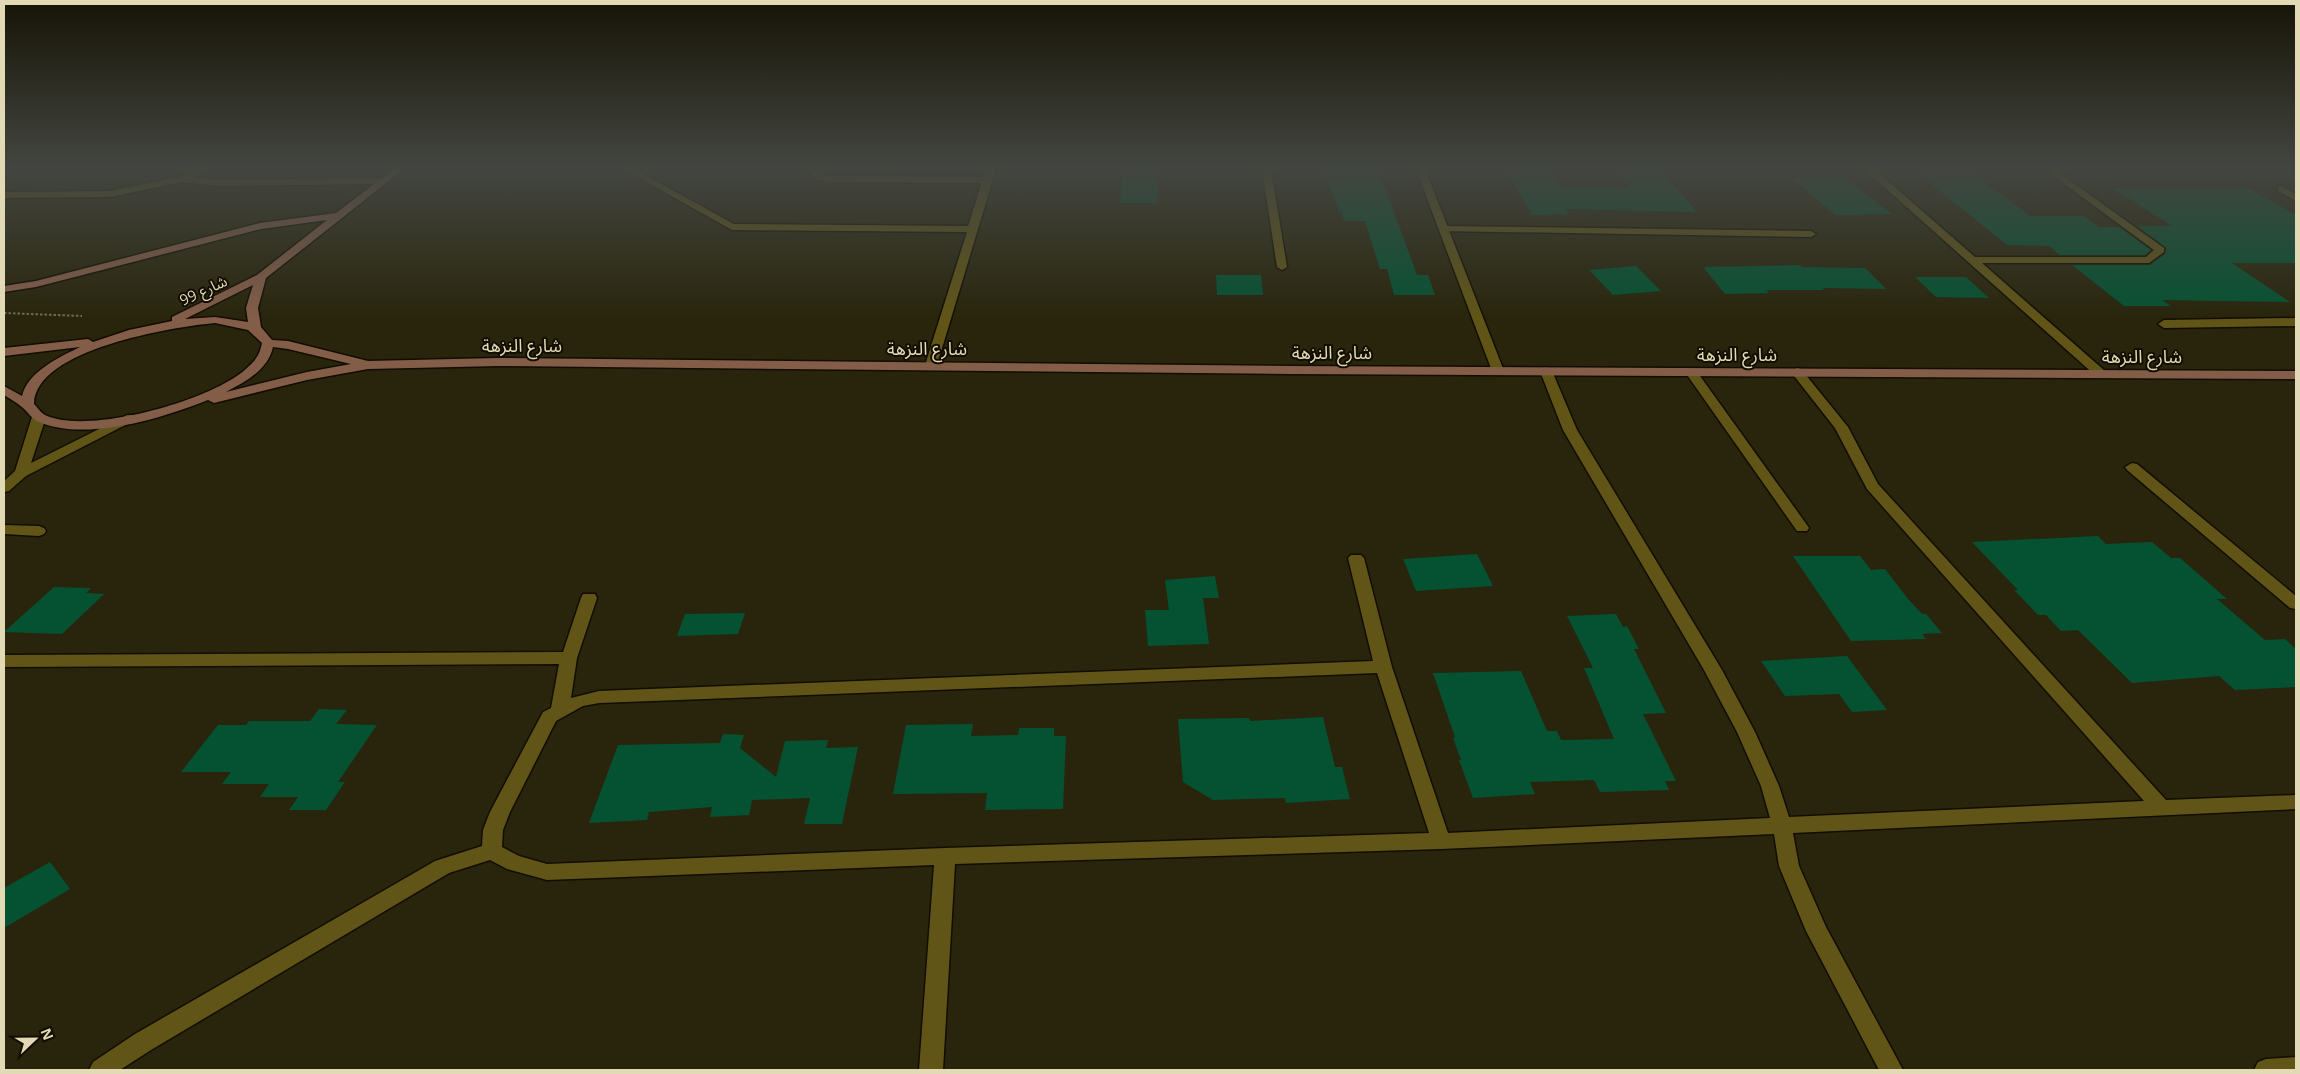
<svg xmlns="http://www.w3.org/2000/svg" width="2300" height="1074" viewBox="0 0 2300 1074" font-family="'Open Sans','Noto Sans Arabic',sans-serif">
<rect width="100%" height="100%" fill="#29250c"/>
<g fill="#055232">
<path d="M1123,169H1159L1157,203H1120Z"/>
<path d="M1324,169H1378L1417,275H1428L1435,295H1394L1387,269H1380L1365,221H1344L1342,212H1339Z"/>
<path d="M1506,169H1550L1560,186L1630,188L1615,169H1660L1697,212L1565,209L1569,214L1532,215Z"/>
<path d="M1918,173H1972L2030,216H2084L2099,227H2119L2151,250L2145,255H2060L2049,246L2007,245Z"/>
<path d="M1845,177L1891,214L1835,215L1792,178Z"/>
<path d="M2113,188H2248L2296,215V263H2232L2290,302L2162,300L2171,306H2124L2072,265H2150L2165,254L2166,248L2137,226H2172Z"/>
<path d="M1800,265L1802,267L1865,268L1886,289L1823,288L1824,290H1766L1769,293L1725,294L1703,267Z"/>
<path d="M1636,266L1661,291L1613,295L1589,270Z"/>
<path d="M1216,275H1261L1263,295H1217Z"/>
<path d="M1915,277H1966L1989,298L1936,297Z"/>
<path d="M2098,536L2106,544L2152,542L2171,558H2180L2227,599H2217L2265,640L2285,639L2296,649V687L2235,690L2219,676L2132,683L2078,630L2061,631L2046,615H2038L2014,590H2018L1972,542Z"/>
<path d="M1477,554L1493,586L1416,591L1403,559Z"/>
<path d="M1793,556H1860L1871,570L1885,569L1908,599L1922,614H1926L1942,633L1922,634L1926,639L1851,641Z"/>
<path d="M1215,576L1219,598H1203L1209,644L1148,646L1145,610H1169L1165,580Z"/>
<path d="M54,587L91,588L86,593L104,594L62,634L4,632Z"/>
<path d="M745,613L738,634L677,636L685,614Z"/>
<path d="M1616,614L1623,627L1627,626L1639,649H1634L1666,713L1643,714L1676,781H1665L1669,790L1600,792L1594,780L1530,782L1535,794L1473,798L1459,760H1461L1453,738L1455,737L1433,673L1521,671L1547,731H1557L1561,740L1614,739L1584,668H1593L1567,616Z"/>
<path d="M1847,656L1887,710L1852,712L1839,694L1785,696L1761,661Z"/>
<path d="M319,709L347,710L336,724L377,725L338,782H345L326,810H289L298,797H260L269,784H222L231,772H181L218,725H246L249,721H310Z"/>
<path d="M1323,717L1335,767H1342L1350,799L1286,803L1285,798L1213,800L1183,782L1178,719L1249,718L1250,721Z"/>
<path d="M973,724L971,736L1018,735L1019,728H1054V736H1066L1063,809L985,810L987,793L893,794L906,725Z"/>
<path d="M723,734L744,735L740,748L776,777L785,741L828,740L826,748L858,747L842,824H804L810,798L752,800L749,815L710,817L712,807L649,812L647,820L589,823L618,745L720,743Z"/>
<path d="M50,862L70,889L4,928V888Z"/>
</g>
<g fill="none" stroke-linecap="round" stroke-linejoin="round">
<defs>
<g id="lane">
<path d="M807,169H815L819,174L828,176L987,177L992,180L987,183L828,182L813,178Z"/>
<path d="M1262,169H1271L1287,267L1282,270L1277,267Z"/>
<path d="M1444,226L1811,231L1816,234L1811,237L1440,231V227Z"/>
</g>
<g id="street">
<path d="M199,169H211L193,177L219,180L383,178L388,181L383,184L219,186L182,182L110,197L4,198V192L110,191L178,177Z"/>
<path d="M623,169H634L734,224L968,226L986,169H996L937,365L931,369L925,365L967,232L732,230Z"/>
<path d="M1416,169H1425L1504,371L1502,374L1498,375L1492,371Z"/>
<path d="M1864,169H1874L1975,257H2146L2154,250L2044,169H2054L2164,248V252L2149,263H1982L2105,371L2107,374L2105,377H2097Z"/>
<path d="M2281,186L2296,194V201L2278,191V187Z"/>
<path d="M2296,318V326L2164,328L2158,324L2164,320Z"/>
<path d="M1546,367L1552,371L1577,430L1722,670L1755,732L1779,786L1789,817L2144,801L1867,489L1835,428L1791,372L1797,368L1801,369L1848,427L1878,484L2166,800L2296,795V809L1793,833L1799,866L1826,927L1903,1070H1879L1806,931L1779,866L1774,834L1441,849L955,864L943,1070H919L934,865L547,880L507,869L490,860L449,873L151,1050L120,1070H89L93,1062L135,1034L435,861L482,846L483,830L490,812L543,712L551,708L559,664L4,667V655L563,652L581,598L583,594H595L597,598L577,658L571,698L599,691L1373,661L1348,558L1351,555H1361L1364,558L1392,667L1448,833L1770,818L1761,786L1737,732L1704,670L1563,430L1540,371ZM1377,673L1429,833L945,848L547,864L519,856L502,847L503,830L510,812L556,721L583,706L599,703Z"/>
<path d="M1691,368L1695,369L1807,525L1809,528L1807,531H1797L1685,372Z"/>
<path d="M39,413L46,417L31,463L127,415H137L139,418L26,476L9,491L4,492V481L15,471L32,417Z"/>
<path d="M2132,463L2137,464L2296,596V609L2290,608L2127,470L2125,467Z"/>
<path d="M4,525L39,526L44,528L46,531L44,534L39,536L4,534Z"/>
<path d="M2296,1057V1070H2254L2258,1062L2266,1059Z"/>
</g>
<path id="secondary" d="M394,169H404L266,278L258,308L261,327L272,340L288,341L368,361L498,358L1290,366L2296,371V379L1290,374L498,366L368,369L307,380L214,403L208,400C163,418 84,443 37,421C31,418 28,412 23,408C18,403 10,399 4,395V386L22,396C28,371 60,357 80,347L4,356V348L88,339L93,342L129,330L172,321V317L257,275L327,220L261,229L36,287L4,292V286L36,281L260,223L336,213ZM253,285L246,308L248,322L215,317L185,319ZM215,323L248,330L262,343C260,353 257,359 249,366C218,399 88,436 45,415C41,413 38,408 34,404C35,349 173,327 215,323ZM273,347L288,349L351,364L307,372L226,392C245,382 268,370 273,347Z"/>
</defs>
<use href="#lane" stroke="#120d00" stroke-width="3"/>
<use href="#street" stroke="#120d00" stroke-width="3"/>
<use href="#secondary" stroke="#120d00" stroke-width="3"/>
<path stroke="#716c4d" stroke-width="2" stroke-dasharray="2.5 2" stroke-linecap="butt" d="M4,313L82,316"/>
<use href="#lane" fill="#605517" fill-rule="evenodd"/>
<use href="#street" fill="#605517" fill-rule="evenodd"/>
<use href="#secondary" fill="#845d49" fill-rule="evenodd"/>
</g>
<linearGradient id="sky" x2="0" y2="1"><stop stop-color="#171407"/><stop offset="0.53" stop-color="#434640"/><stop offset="1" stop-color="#434640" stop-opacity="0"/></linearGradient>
<rect width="2300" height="319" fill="url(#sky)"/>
<g text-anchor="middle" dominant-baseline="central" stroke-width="4" stroke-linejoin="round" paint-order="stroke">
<g font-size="15" fill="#e1dab4" stroke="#120d00">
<text transform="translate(203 290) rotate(-25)">شارع 99</text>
</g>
<g font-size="18" fill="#e1dab4" stroke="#120d00">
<text x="522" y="345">شارع النزهة</text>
<text x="927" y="348">شارع النزهة</text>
<text x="1332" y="352">شارع النزهة</text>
<text x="1737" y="354">شارع النزهة</text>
<text x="2142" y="356">شارع النزهة</text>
</g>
</g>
<rect width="2300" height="1074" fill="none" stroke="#e1dab4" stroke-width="10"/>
<g transform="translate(35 1039) rotate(68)" stroke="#120d00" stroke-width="4" paint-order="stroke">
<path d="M0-4L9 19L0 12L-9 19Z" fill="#e1dab4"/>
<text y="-8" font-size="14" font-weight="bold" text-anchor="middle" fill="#e1dab4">N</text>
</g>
</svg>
